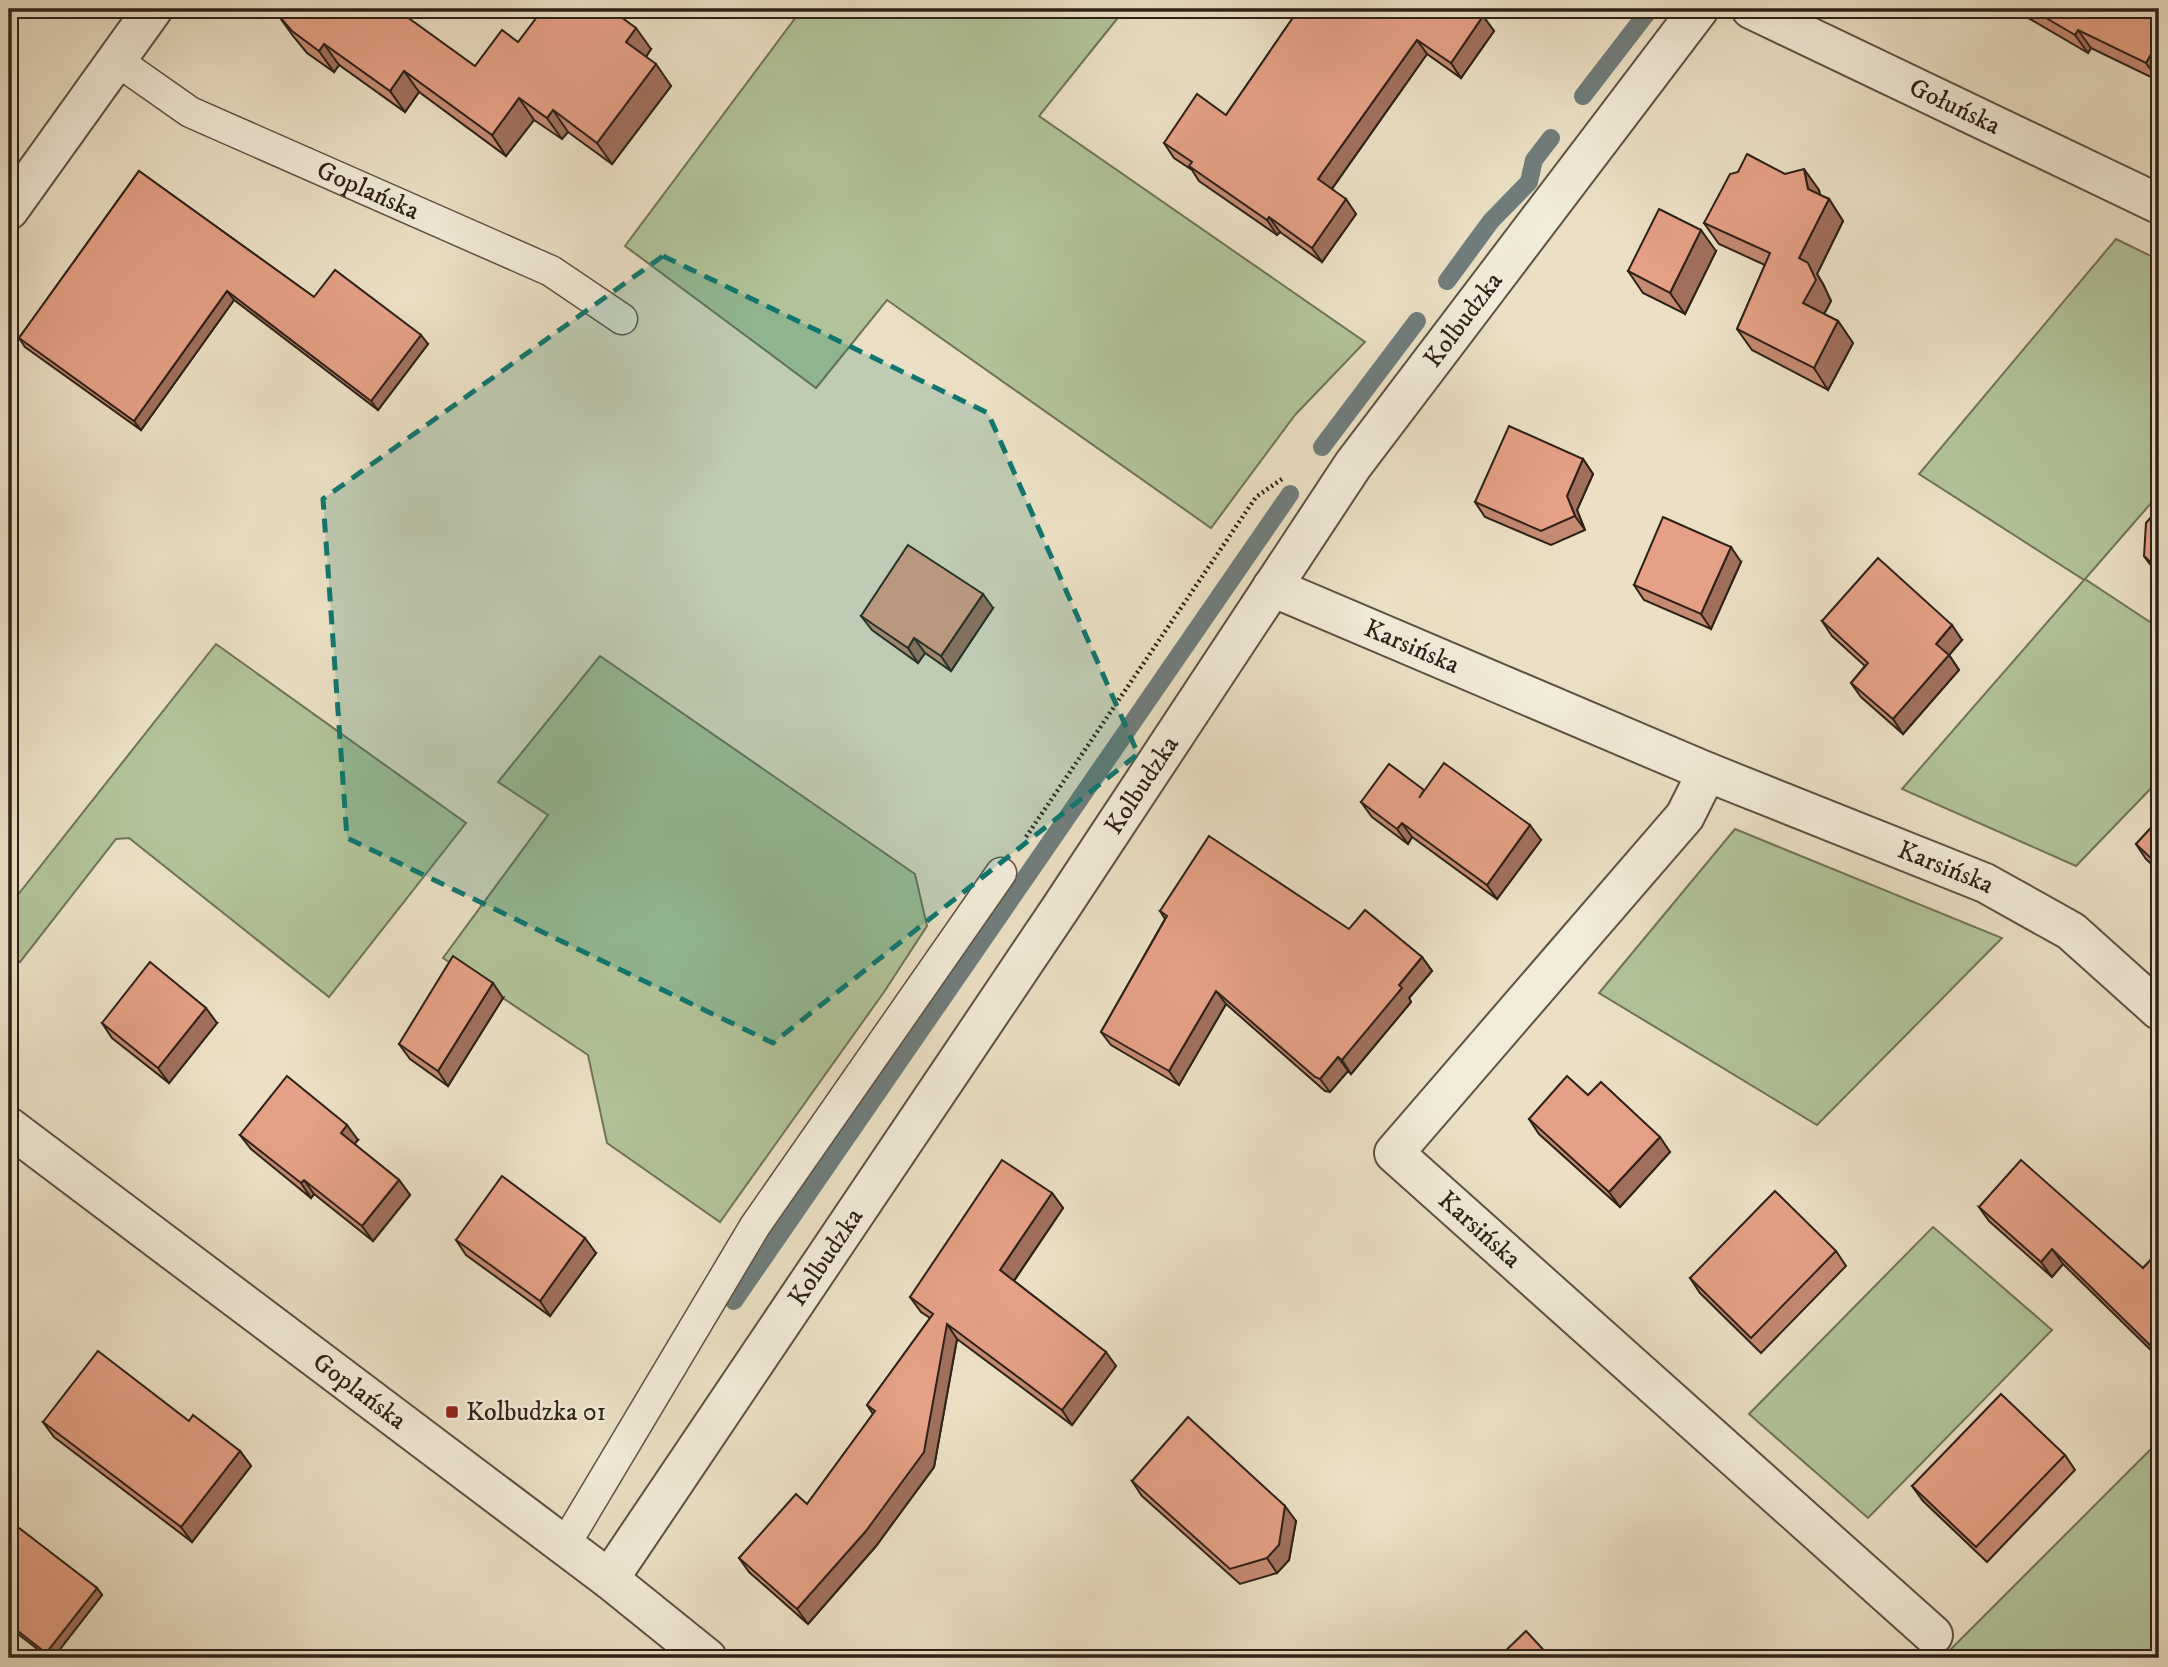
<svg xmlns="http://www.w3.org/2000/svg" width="2168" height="1667" viewBox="0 0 2168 1667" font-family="'IM FELL DW Pica',serif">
<rect width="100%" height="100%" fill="#ebe0c5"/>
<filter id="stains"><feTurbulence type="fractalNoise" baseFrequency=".00286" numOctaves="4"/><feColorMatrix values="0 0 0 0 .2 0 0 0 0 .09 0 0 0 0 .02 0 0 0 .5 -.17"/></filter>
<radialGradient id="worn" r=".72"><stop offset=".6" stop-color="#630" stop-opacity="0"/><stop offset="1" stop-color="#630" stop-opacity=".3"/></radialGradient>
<g fill="#b2c399" stroke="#707258" stroke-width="2">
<path d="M802,9H1125L1039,116L1365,342L1295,415L1211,528L887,300L816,388L625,246Z"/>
<path d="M2116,239L2159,260V494L2085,579L2159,628V780L2076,866L1902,789L2084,580L1919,474Z"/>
<path d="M216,644L466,823L329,997L129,838L116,839L20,962L9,953V906Z"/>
<path d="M600,656L915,874L927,926L884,992L720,1222L607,1143L588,1055L443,958L548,815L498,782Z"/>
<path d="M1735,829L2002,938L1817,1125L1599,993Z"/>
<path d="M1933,1227L2052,1330L1868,1518L1749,1414Z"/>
<path d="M2159,1441V1658H1942Z"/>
</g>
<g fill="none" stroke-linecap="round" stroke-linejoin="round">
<g stroke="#707d7c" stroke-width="18">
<path d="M1583,96L1650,9"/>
<path d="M1447,281L1491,221L1529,182L1534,160L1551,138"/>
<path d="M1322,447L1417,321"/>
<path d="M734,1301L1290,494"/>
</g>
<defs>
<g id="service">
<path id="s1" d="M116,60L190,112L551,271L622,319"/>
<path d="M564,1546L755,1226L1001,873"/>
</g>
<g id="minor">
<path id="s2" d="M1751,9L2159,204"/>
<path d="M9,210L153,9"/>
<path id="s3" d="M1272,587L1707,772L1685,816L1394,1153L1933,1635"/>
<path id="s4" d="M1707,772L1985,883L2071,931L2159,1010"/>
<path id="s5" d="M609,1579L1060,909L1353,465L1699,9"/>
</g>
<g id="tertiary">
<path id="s6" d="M9,1127L609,1579L707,1658"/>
</g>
</defs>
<use href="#service" stroke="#5d5143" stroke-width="33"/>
<use href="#minor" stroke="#5d5143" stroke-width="42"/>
<use href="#tertiary" stroke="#5d5143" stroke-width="42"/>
<path stroke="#2e2118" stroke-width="4.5" stroke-dasharray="2 3.5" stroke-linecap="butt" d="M1026,837L1256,497L1282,479"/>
<use href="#service" stroke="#f2ebd9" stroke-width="30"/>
<use href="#minor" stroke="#f2ebd9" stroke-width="38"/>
<use href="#tertiary" stroke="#f2ebd9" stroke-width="38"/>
</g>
<g fill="#c58a72" stroke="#2e2118" stroke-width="2">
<path d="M1299,9L1483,16L1494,31L1461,78L1427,54L1332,189L1356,214L1322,262L1280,232L1277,235L1199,181L1192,170L1174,158L1164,143L1226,115Z"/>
<path d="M2013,9H2159V81L2091,48L2088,53Z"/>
<path d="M278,15L475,66L518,42L651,49L646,57L671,86L612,164L568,132L562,139L534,120L506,156L419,92L405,112L339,65L334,72L307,53L293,36Z"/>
<path d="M139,171L314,297L428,344L378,410L234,300L141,430L25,347L19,338Z"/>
<path d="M1785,174L1819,190L1820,195L1829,199L1843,221L1817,274L1823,284L1831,301L1824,314L1838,321L1853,343L1828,390L1752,350L1737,329L1765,265L1719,244L1704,223Z"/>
<path d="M1716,251L1685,314L1643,293L1628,271Z"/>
<path d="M1583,459L1593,474L1577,510L1585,530L1551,545L1485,517L1475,502Z"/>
<path d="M2159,508V575L2155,571L2144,556Z"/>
<path d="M1741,562L1711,629L1644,600L1634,585Z"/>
<path d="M993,608L951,671L925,653L918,663L872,630L861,616Z"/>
<path d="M1822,621L1962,640L1949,655L1959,670L1903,734L1861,697L1851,683L1865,666L1832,636Z"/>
<path d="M1424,790L1541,840L1497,899L1412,837L1408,844L1372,817L1361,802Z"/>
<path d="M2159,819V871L2146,859L2136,844Z"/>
<path d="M1160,911L1349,929L1422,957L1432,971L1409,998L1411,1002L1351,1074L1348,1071L1330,1092L1325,1091L1226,1004L1179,1085L1111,1045L1101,1032L1165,919Z"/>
<path d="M503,998L448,1086L410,1059L399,1044Z"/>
<path d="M102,1023H217L169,1083L112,1038Z"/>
<path d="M1588,1095L1670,1152L1620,1207L1539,1134L1529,1119Z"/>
<path d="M240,1135L358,1140L354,1144L399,1180L410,1195L373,1241L314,1194L311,1198L251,1149Z"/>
<path d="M1052,1193L1063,1208L1014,1281L1116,1366L1072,1425L957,1339L934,1467L876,1546L808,1624L749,1572L739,1558L807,1504L873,1414L867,1405L930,1318L921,1312L910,1297Z"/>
<path d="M1979,1207L2143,1268L2159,1251V1358L2063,1264L2052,1277L1989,1221Z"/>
<path d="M456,1240L596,1253L550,1316L466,1255Z"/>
<path d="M1836,1251L1846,1266L1761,1353L1700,1293L1690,1278Z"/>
<path d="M43,1422L240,1451L251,1466L192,1542L54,1437Z"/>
<path d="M2065,1455L2075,1470L1987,1562L1923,1501L1912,1486Z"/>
<path d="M1132,1481L1296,1521L1289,1560L1277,1573L1240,1584L1142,1496Z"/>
<path d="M9,1523L97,1588L102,1595L53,1658H49L14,1631L11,1635L9,1632Z"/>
</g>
<g fill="#a0705d" stroke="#2e2118" stroke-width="2">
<path d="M1483,16L1494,31L1461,78L1451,63Z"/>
<path d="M636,28L651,49L641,64L626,42Z"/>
<path d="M2078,30L2091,48L2088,53L2075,35Z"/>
<path d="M1417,40L1427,54L1328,194L1318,179Z"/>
<path d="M2159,40V81L2146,63Z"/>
<path d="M324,44L339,65L334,72L319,51Z"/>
<path d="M656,64L671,86L612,164L597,143Z"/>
<path d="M404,71L419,92L405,112L390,91Z"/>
<path d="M519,98L534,120L506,156L492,135Z"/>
<path d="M553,110L568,132L562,139L547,118Z"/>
<path d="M1804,169L1819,190L1823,210L1808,189Z"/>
<path d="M1346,199L1356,214L1322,262L1312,248Z"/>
<path d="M1829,199L1843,221L1817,274L1823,284L1831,301L1818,325L1803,303L1799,258Z"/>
<path d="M1269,217L1280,232L1277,235L1267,220Z"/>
<path d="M1701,230L1716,251L1685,314L1670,293Z"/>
<path d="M227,291L234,300L141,430L134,421Z"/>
<path d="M1838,321L1853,343L1828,390L1814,368Z"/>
<path d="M421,335L428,344L378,410L371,401Z"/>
<path d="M1583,459L1593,474L1577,510L1585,530L1575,516L1567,496Z"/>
<path d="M1731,547L1741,562L1711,629L1701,614Z"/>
<path d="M983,594L993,608L951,671L941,656Z"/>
<path d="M1952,625L1962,640L1949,655L1959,670L1903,734L1893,719L1936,644Z"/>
<path d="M914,638L925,653L918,663L908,648Z"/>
<path d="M1402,823L1412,837L1408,844L1397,829Z"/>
<path d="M1530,825L1541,840L1497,899L1487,885Z"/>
<path d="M1422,957L1432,971L1409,998L1411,1002L1351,1074L1342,1060L1399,985Z"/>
<path d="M493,983L503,998L448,1086L438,1071Z"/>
<path d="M1216,991L1226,1004L1179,1085L1169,1071Z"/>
<path d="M206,1008L217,1023L169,1083L158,1068Z"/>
<path d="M1338,1057L1348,1071L1330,1092L1320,1079Z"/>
<path d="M347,1125L358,1140L351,1148L341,1133Z"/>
<path d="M1660,1137L1670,1152L1620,1207L1609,1192Z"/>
<path d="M304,1180L314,1194L311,1198L301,1183Z"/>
<path d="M399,1180L410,1195L373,1241L362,1226Z"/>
<path d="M1052,1193L1063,1208L1011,1285L1000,1270Z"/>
<path d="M585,1238L596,1253L550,1316L540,1301Z"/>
<path d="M2052,1249L2063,1264L2052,1277L2041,1262Z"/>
<path d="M9,1291L12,1296L9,1300Z"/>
<path d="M947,1324L957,1339L934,1467L876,1546L808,1624L797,1609Z"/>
<path d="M1106,1352L1116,1366L1072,1425L1062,1410Z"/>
<path d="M240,1451L251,1466L192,1542L181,1527Z"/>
<path d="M1285,1506L1296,1521L1289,1560L1277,1573L1267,1558Z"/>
<path d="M97,1588L102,1595L53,1658H50L46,1653Z"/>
<path d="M9,1624L14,1631L11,1635L9,1631Z"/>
</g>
<g fill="#e5a085" stroke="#2e2118" stroke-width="2">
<path d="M276,9H396L475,66L502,30L518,42L543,9H580L581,10L582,9H610L636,28L626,42L656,64L597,143L553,110L547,118L519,98L492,135L404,71L390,91L324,44L319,51L292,31L278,15Z"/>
<path d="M1299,9H1473L1483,16L1451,63L1417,40L1318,179L1346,199L1312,248L1269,217L1267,220L1189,166L1192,162L1164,143L1197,94L1226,115Z"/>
<path d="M2031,9H2159V40L2146,63L2078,30L2075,35Z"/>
<path d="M1747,154L1785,174L1804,169L1808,189L1829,199L1799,258L1808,263L1816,280L1803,303L1838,321L1814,368L1737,329L1770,253L1704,223L1730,174L1738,172Z"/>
<path d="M139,171L314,297L335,270L421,335L371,401L227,291L134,421L19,338Z"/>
<path d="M1659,209L1701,230L1670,293L1628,271Z"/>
<path d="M1509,426L1583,459L1567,496L1575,516L1541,531L1475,502Z"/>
<path d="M2159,508V570L2144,556L2146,523Z"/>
<path d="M1663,517L1731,547L1701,614L1634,585Z"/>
<path d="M908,545L983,594L941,656L914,638L908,648L861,616Z"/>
<path d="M1878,558L1952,625L1936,644L1949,655L1893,719L1851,683L1868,663L1822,621Z"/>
<path d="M1444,763L1530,825L1487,885L1402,823L1397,829L1361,802L1389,764L1424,790L1419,798Z"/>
<path d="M2159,819V866L2136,844Z"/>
<path d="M1209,836L1349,929L1365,910L1422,957L1399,985L1402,988L1342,1060L1338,1057L1320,1079L1315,1077L1216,991L1169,1071L1101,1032L1167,916L1160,911Z"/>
<path d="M453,956L493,983L438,1071L399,1044Z"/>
<path d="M150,962L206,1008L158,1068L102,1023Z"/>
<path d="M287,1076L347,1125L341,1133L399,1180L362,1226L304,1180L301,1183L240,1135Z"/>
<path d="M1567,1076L1588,1095L1601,1082L1660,1137L1609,1192L1529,1119Z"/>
<path d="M1002,1160L1052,1193L1000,1270L1106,1352L1062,1410L947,1324L924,1452L866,1531L797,1609L739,1558L796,1494L807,1504L875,1411L867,1405L933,1314L910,1297Z"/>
<path d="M2021,1160L2143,1268L2159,1251V1340L2152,1347L2052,1249L2041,1262L1979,1207Z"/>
<path d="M502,1176L585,1238L540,1301L456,1240Z"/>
<path d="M1775,1191L1836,1251L1751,1338L1690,1278Z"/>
<path d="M98,1351L189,1421L193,1415L240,1451L181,1527L43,1422Z"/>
<path d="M2001,1394L2065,1455L1976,1547L1912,1486Z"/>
<path d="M1188,1417L1285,1506L1279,1545L1267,1558L1230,1569L1132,1481Z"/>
<path d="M10,1521L97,1588L46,1653L9,1624V1523Z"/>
<path d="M1526,1631L1551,1658H1498Z"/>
</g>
<path fill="#0f766e" fill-opacity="0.2" stroke="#0f766e" stroke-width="5" stroke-dasharray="14 9" stroke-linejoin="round" d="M663,256L988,413L1138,754L773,1043L347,838L323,499Z"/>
<rect fill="#8f2418" stroke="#f2ebd9" stroke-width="2.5" x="445" y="1405" width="14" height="14" rx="3.5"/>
<g text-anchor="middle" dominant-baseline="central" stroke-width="5" stroke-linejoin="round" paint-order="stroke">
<g font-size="26" fill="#2e2118" stroke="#f2ebd9">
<text stroke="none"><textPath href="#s2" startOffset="226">Gołuńska</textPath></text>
<text stroke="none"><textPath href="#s1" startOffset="285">Goplańska</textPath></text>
<text stroke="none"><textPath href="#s5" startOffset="1522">Kolbudzka</textPath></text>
<text stroke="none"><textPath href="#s3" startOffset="152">Karsińska</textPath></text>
<text stroke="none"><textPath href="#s5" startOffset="956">Kolbudzka</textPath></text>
<text stroke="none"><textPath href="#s4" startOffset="257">Karsińska</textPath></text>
<text stroke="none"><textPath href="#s3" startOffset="1082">Karsińska</textPath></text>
<text stroke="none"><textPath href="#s5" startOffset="388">Kolbudzka</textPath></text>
<text stroke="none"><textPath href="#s6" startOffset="439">Goplańska</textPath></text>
</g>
<g font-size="26" fill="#2e2118" stroke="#f2ebd9" text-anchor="start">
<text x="466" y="1412">Kolbudzka 01</text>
</g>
</g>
<rect width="2168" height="1667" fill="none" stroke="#ebe0c5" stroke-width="35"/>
<rect x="10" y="10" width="2147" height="1646" fill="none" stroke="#2e2118" stroke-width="3.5"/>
<rect x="18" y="18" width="2133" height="1632" fill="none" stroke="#2e2118" stroke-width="2"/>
<rect width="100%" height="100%" filter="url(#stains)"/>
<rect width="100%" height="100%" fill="url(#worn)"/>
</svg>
